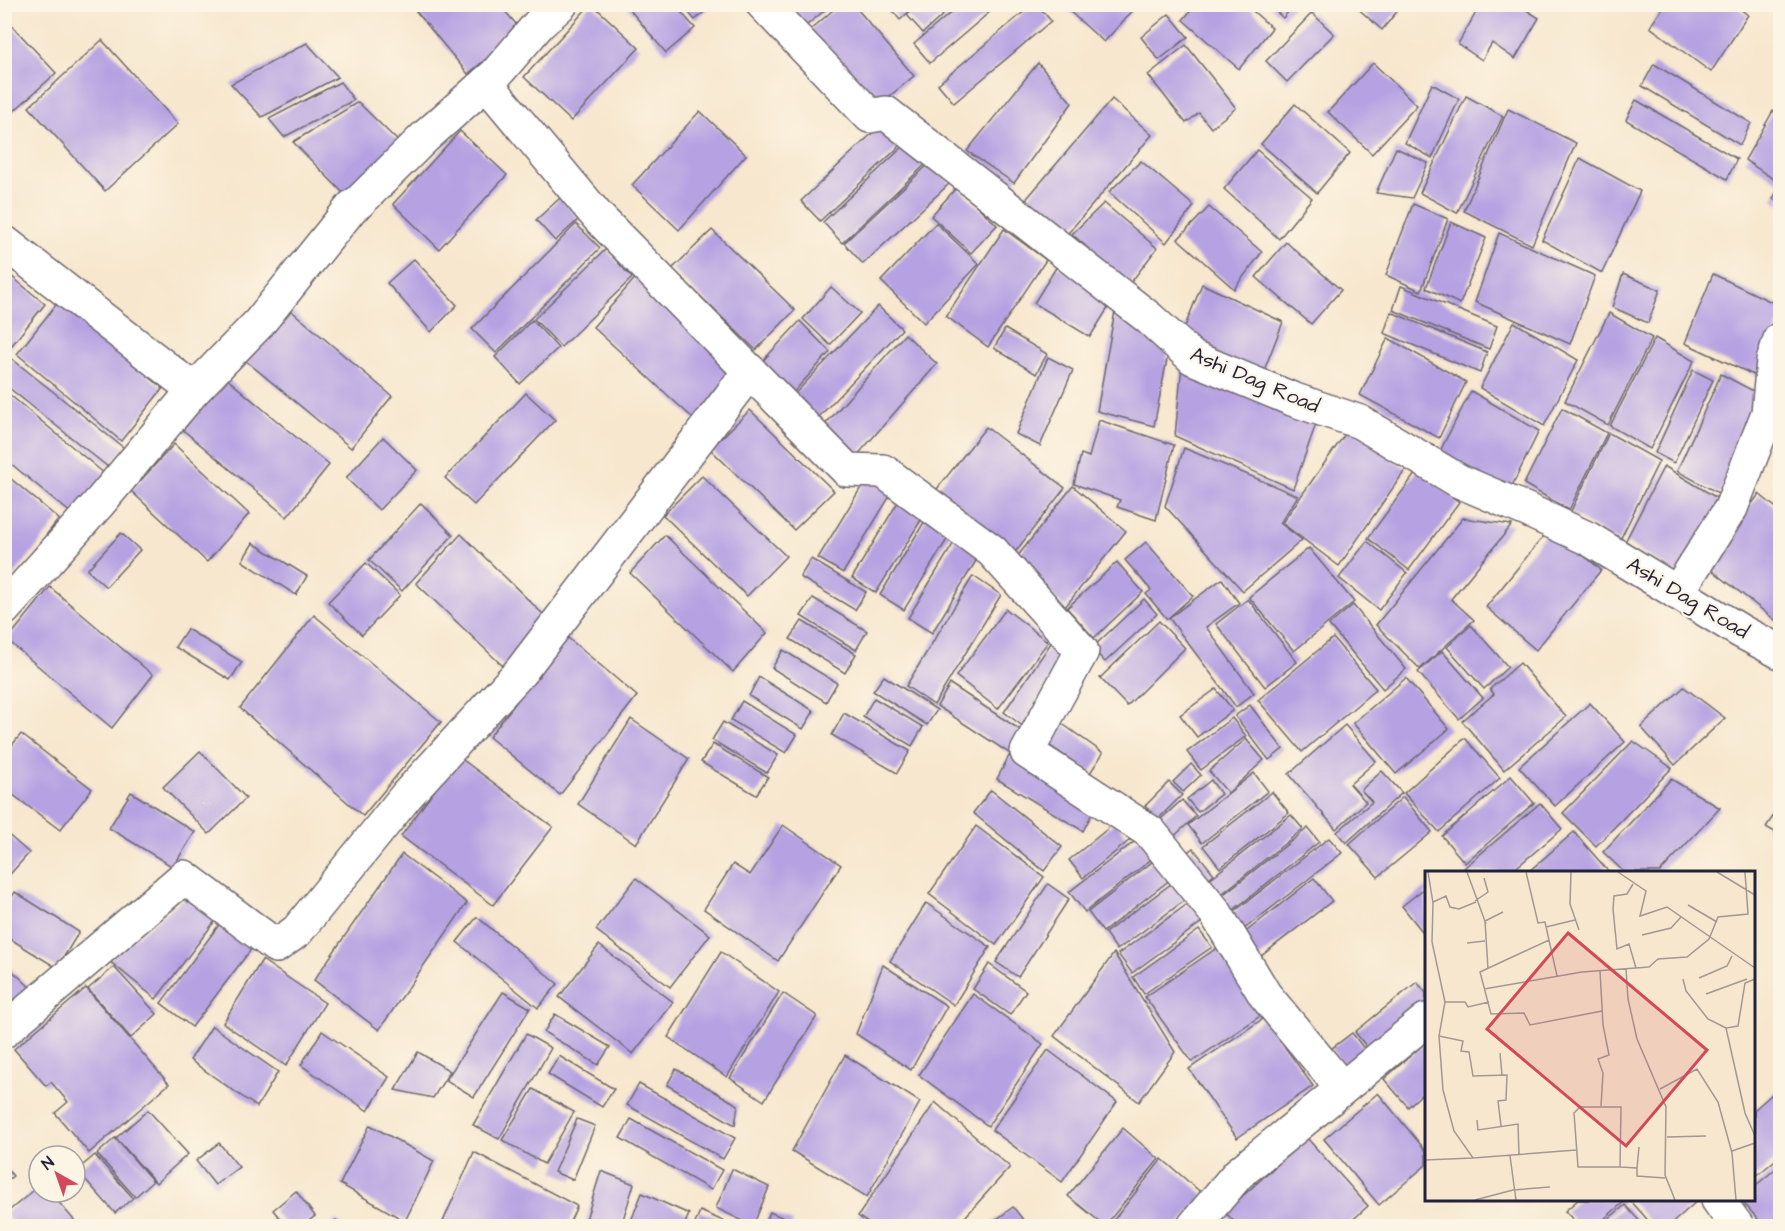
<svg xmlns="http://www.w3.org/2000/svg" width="1785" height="1231" viewBox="0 0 1785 1231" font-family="'Architects Daughter',sans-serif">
<rect width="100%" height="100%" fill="#fcf5e5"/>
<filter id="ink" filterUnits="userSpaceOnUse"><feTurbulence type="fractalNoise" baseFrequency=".0167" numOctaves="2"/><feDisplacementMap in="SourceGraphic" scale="12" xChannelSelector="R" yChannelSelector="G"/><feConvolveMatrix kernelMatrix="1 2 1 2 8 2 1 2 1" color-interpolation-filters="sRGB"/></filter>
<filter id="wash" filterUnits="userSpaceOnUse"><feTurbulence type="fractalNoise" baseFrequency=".008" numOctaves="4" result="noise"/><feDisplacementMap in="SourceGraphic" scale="24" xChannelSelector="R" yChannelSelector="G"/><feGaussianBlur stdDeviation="1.35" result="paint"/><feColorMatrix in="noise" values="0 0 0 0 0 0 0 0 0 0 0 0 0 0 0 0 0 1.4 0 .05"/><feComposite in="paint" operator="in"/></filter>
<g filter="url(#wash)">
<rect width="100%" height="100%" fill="#f7e7ce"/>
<g id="blocks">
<g fill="#b6a1e2">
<path d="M410,4H499L521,30L468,74Z"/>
<path d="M625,4H674L695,28L666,53Z"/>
<path d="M681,4H713L695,20Z"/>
<path d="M778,4H832L800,31Z"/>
<path d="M840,4H853L914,76L875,108L809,31Z"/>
<path d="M887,4H917L900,20Z"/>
<path d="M919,4H955L923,33L907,15Z"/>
<path d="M961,4H999L930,63L914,44Z"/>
<path d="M1033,4H1037L1051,21L954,103L938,84Z"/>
<path d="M1073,4H1139L1104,42L1068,10Z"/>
<path d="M1196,4H1245L1272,28L1239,69L1183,20Z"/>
<path d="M1268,4H1295L1283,18Z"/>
<path d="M1353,4H1403L1382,30Z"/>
<path d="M1481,4H1517L1539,18L1515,59L1492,43L1482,60L1458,44Z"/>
<path d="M1665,4H1733L1748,15L1711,72L1650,27Z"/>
<path d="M590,5H593L639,48L571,121L524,77Z"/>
<path d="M1312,13L1334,34L1287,82L1266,61Z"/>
<path d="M1169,14L1188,37L1159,60L1141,37Z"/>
<path d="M4,17L56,73L4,120Z"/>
<path d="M102,40L178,124L105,191L29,107Z"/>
<path d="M307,43L338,77L262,117L231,84Z"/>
<path d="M1186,45L1236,108L1211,128L1199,113L1186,123L1148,75Z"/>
<path d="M1038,63L1072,103L1014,183L967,151Z"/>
<path d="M1373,63L1417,105L1372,154L1328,112Z"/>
<path d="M1654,64L1751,123L1740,145L1642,86Z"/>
<path d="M340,82L354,100L284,137L269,119Z"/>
<path d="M1432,84L1459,99L1432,158L1405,143Z"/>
<path d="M1466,96L1503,116L1457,213L1420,193Z"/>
<path d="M1112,99L1152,135L1064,238L1023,203Z"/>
<path d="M1636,100L1737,159L1727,179L1626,120Z"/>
<path d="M358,102L405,148L352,202L293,142Z"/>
<path d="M1295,104L1350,153L1317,193L1261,144Z"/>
<path d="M1508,109L1576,143L1532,245L1464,211Z"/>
<path d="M700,111L746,155L679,230L632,185Z"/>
<path d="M1773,111L1780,116V177L1778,182L1745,160Z"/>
<path d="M885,121L904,142L820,221L801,201Z"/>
<path d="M460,131L507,175L439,249L393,204Z"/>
<path d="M909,141L929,161L842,243L823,222Z"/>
<path d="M1396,148L1428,163L1412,198L1376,193Z"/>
<path d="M1257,150L1312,198L1279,239L1224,189Z"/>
<path d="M1580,158L1640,191L1602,273L1542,240Z"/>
<path d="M1141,161L1194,206L1166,243L1109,192Z"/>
<path d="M931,162L950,183L863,264L844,243Z"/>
<path d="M1780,185V204L1773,199Z"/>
<path d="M957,187L997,225L971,253L931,216Z"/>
<path d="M560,198L579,219L555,241L536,220Z"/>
<path d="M1104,203L1157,248L1129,285L1072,234Z"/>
<path d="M1413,204L1448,219L1421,291L1386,275Z"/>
<path d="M1209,207L1262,252L1234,289L1178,239Z"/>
<path d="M1451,222L1486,238L1460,304L1426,288Z"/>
<path d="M936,223L979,264L924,323L881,281Z"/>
<path d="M576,224L600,248L496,353L472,329Z"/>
<path d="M1004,229L1046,260L988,347L946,316Z"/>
<path d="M712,230L795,310L756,350L672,269Z"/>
<path d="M1499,233L1595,276L1570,344L1475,302Z"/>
<path d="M1286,242L1341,290L1311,324L1256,277Z"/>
<path d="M606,249L632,278L561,347L534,319Z"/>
<path d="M414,259L457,305L431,332L387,283Z"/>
<path d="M1057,266L1113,300L1090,337L1034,303Z"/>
<path d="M4,270L45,304L4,355Z"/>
<path d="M1623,274L1660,290L1648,323L1612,307Z"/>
<path d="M1713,274L1780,306V320L1758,377L1685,343Z"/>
<path d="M637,276L740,370L696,421L593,327Z"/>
<path d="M1202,284L1283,322L1261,378L1180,339Z"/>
<path d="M1401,286L1497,326L1489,349L1393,310Z"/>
<path d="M831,287L860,313L830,345L803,319Z"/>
<path d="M59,301L163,388L121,441L17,354Z"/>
<path d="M878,306L902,329L814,422L790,399Z"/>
<path d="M288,308L392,396L351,448L246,361Z"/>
<path d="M1115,311L1170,344L1154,426L1097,411Z"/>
<path d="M1391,312L1487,352L1480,373L1384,333Z"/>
<path d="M1609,313L1652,338L1608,425L1565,401Z"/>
<path d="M532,320L558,348L520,384L495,357Z"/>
<path d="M800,321L830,352L789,397L757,367Z"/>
<path d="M1514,322L1578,360L1544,426L1480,388Z"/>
<path d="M1005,329L1047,354L1036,374L994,348Z"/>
<path d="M905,334L937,364L855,458L823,427Z"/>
<path d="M1388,338L1466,382L1439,438L1360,395Z"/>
<path d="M1655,338L1694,361L1650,449L1610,426Z"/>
<path d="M1048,357L1073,370L1040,446L1016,434Z"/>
<path d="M12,359L124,448L108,467L4,384V367Z"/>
<path d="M1182,364L1316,424L1293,489L1175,436Z"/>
<path d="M1693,370L1713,380L1674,463L1655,453Z"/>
<path d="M1721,374L1765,397L1720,494L1677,471Z"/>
<path d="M225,377L329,465L287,517L183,430Z"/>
<path d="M4,390L105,474L72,514L4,458Z"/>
<path d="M1471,391L1539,431L1508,494L1439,453Z"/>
<path d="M526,393L555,420L474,505L445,478Z"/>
<path d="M1562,408L1607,433L1569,510L1524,484Z"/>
<path d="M750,410L834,491L794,530L710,449Z"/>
<path d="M1099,420L1174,445L1156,520L1117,507L1120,500L1074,484L1081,454L1089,457Z"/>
<path d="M1780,426V441L1775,438Z"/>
<path d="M986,427L1065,488L1008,561L929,499Z"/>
<path d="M1350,427L1406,469L1339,566L1282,523Z"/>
<path d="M1609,433L1659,461L1619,542L1570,513Z"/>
<path d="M383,437L417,470L379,510L346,478Z"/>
<path d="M174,444L249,514L207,562L131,491Z"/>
<path d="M1184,448L1298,496L1280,523L1302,540L1243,591L1165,506Z"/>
<path d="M1664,466L1722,501L1678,574L1625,542Z"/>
<path d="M1418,470L1459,502L1409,570L1368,538Z"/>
<path d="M4,473L59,519L6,585L4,584Z"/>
<path d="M702,476L786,556L747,596L663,515Z"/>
<path d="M868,476L893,491L843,573L818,558Z"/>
<path d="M1073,486L1126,531L1065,607L1013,562Z"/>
<path d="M1759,494L1780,511V624L1707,566Z"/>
<path d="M901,497L926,512L876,593L852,578Z"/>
<path d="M421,503L453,535L402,591L369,560Z"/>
<path d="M929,514L954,528L904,610L880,595Z"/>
<path d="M1463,518L1512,525L1451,599L1474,620L1420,669L1376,625Z"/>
<path d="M1551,527L1601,570L1536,650L1486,607Z"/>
<path d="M121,533L140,550L106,587L87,570Z"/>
<path d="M461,534L550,621L506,669L416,583Z"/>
<path d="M665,535L767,633L733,672L630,573Z"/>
<path d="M958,536L982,551L932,633L908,618Z"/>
<path d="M1367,541L1407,573L1379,610L1339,578Z"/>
<path d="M1146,542L1193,596L1167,619L1146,594L1151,590L1125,560Z"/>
<path d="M253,543L307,576L296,595L242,561Z"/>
<path d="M1309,548L1354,602L1294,651L1249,597Z"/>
<path d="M811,559L866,592L855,610L800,577Z"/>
<path d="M1117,562L1143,592L1094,638L1067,608Z"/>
<path d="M366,563L400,595L362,635L328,602Z"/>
<path d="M973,576L1001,595L934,705L906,686Z"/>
<path d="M1222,579L1239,603L1206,627L1254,693L1236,707L1169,618Z"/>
<path d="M50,587L153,675L112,728L7,640Z"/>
<path d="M813,598L867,631L856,650L801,616Z"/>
<path d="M1144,599L1157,614L1105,662L1092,648Z"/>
<path d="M1248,599L1297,662L1265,687L1216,624Z"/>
<path d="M1353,605L1406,669L1383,689L1329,625Z"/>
<path d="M1006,609L1048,642L998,709L956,676Z"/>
<path d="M314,615L441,722L363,816L240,708Z"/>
<path d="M802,621L856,654L845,673L790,639Z"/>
<path d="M1159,621L1185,648L1127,706L1100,678Z"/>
<path d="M1471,625L1508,667L1484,689L1447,647Z"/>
<path d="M187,629L242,662L230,680L175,647Z"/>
<path d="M567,637L637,696L560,795L489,737Z"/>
<path d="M1333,638L1376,689L1302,752L1258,700Z"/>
<path d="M1053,640L1072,654L1024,727L1004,712Z"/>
<path d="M783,650L837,683L826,702L772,668Z"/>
<path d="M1442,651L1483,698L1459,719L1418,672Z"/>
<path d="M1520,663L1566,717L1504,770L1462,721L1494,694L1490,689Z"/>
<path d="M884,676L937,710L927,725L873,691Z"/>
<path d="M759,677L814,711L803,729L749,696Z"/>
<path d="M1406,678L1449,729L1396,774L1353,723Z"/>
<path d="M950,684L1025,733L1012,755L937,706Z"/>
<path d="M1684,687L1725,718L1675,765L1641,727Z"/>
<path d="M1216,689L1233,710L1197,737L1180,715Z"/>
<path d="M874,698L923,727L912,746L863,717Z"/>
<path d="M742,701L797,735L786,753L731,720Z"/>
<path d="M1590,703L1625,742L1555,806L1519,767Z"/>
<path d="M1250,705L1283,749L1269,760L1235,716Z"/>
<path d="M844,713L910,751L897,773L832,735Z"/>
<path d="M1232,718L1246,736L1201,770L1187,752Z"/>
<path d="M631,719L689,759L636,844L578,804Z"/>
<path d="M1057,720L1103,753L1090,773L1043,741Z"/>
<path d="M723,722L778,755L767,773L712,740Z"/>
<path d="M1345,725L1376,761L1350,784L1366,802L1336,829L1289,774Z"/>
<path d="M21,734L92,789L60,830L4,788V755Z"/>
<path d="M1465,738L1500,778L1439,832L1404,793Z"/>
<path d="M1246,739L1264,760L1228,793L1209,771Z"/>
<path d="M1633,741L1672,768L1596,846L1563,813Z"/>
<path d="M713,744L768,777L756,795L701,762Z"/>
<path d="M200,751L246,798L209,834L163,787Z"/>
<path d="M1009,756L1095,808L1083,831L997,779Z"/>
<path d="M459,757L553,827L493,905L401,836Z"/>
<path d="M1191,764L1201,775L1183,792L1173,782Z"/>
<path d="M1382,771L1402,793L1346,843L1337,832L1372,802L1361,790Z"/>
<path d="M1254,773L1268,791L1202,843L1188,825Z"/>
<path d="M1511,776L1534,803L1465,863L1442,836Z"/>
<path d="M1671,779L1720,808L1660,872H1624L1603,852Z"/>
<path d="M1211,780L1221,794L1198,812L1187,799Z"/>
<path d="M1169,782L1182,795L1158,819L1145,806Z"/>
<path d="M991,790L1062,847L1044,871L973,813Z"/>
<path d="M131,792L195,832L173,867L109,828Z"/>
<path d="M1272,792L1289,813L1220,868L1203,846Z"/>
<path d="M1403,797L1432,832L1378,877L1349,844Z"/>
<path d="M1182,800L1196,816L1169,841L1154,825Z"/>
<path d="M1540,803L1562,829L1511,872H1468L1464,868Z"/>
<path d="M1780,806V835L1766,827Z"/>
<path d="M1291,815L1303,829L1214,900L1202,885Z"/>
<path d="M1116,822L1130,840L1083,878L1069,860Z"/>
<path d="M783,825L841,865L778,961L704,909L733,864L750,875Z"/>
<path d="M976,826L1044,877L996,945L929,894Z"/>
<path d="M1308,828L1319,842L1226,916L1215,901Z"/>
<path d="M4,831L29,853L4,881Z"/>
<path d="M1574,832L1609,872H1528Z"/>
<path d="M1143,835L1158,854L1085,912L1069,892Z"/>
<path d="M1329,838L1342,853L1239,933L1227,917Z"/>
<path d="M1193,848L1214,874L1202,883L1182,856Z"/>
<path d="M402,854L467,903L379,1030L314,980Z"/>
<path d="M1161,855L1176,875L1103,932L1088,912Z"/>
<path d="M636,878L710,935L670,987L596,930Z"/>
<path d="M1179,878L1192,895L1117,950L1105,933Z"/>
<path d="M1314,878L1332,901L1256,960L1238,938Z"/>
<path d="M1048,884L1069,899L1018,977L996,962Z"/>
<path d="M1426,887V936L1402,906Z"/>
<path d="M15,892L79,932L57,968L4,935V909Z"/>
<path d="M189,894L218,917L156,999L108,960Z"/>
<path d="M1196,898L1210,916L1132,973L1118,954Z"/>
<path d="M926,903L990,947L954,1005L890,961Z"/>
<path d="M477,917L558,984L538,1008L457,942Z"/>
<path d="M221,922L252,948L192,1027L161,1003Z"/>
<path d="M1199,930L1212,947L1144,994L1133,977Z"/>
<path d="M599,945L673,1002L633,1054L559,997Z"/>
<path d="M1217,948L1263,1014L1192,1062L1145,997Z"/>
<path d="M721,952L779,992L727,1077L668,1037Z"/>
<path d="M1114,953L1175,1052L1139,1102L1054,1036Z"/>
<path d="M262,960L325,1003L286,1066L223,1023Z"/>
<path d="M4,963L32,989L9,1013L4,1009Z"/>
<path d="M989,964L1026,991L1010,1015L973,989Z"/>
<path d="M883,965L947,1006L911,1070L856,1034Z"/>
<path d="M114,967L157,1014L131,1038L88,989Z"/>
<path d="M1417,982L1426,993V1004L1369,1050L1355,1032Z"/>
<path d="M86,988L169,1084L89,1153L55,1113L68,1102L51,1082L46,1086L14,1049Z"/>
<path d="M503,992L530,1008L474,1097L446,1080Z"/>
<path d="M783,993L817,1016L764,1101L730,1078Z"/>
<path d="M973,994L1043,1044L988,1126L919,1075Z"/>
<path d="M555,1014L610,1047L598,1065L544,1032Z"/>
<path d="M1264,1018L1313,1086L1237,1138L1189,1069Z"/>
<path d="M212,1026L278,1072L257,1107L190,1060Z"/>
<path d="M322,1031L389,1077L368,1111L301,1065Z"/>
<path d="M1352,1033L1366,1051L1345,1067L1331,1049Z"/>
<path d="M526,1034L551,1048L499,1139L473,1125Z"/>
<path d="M1426,1042V1090L1408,1107L1384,1079Z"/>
<path d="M1048,1050L1117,1102L1062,1182L992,1130Z"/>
<path d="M418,1052L450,1071L433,1098L395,1090Z"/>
<path d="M845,1055L920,1102L867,1197L792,1151Z"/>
<path d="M559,1056L614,1089L602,1107L548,1074Z"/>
<path d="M676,1069L738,1105L735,1125L667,1085Z"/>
<path d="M639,1084L735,1138L723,1159L627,1105Z"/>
<path d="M1780,1087V1156L1754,1178V1110Z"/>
<path d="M533,1089L574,1112L544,1164L502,1140Z"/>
<path d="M1378,1093L1426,1151V1165L1379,1205L1324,1139Z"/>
<path d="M935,1102L1010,1167L957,1226H872L858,1216Z"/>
<path d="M148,1110L188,1154L156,1183L116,1138Z"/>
<path d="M577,1119L595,1126L573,1180L554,1172Z"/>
<path d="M631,1119L722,1170L711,1190L620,1138Z"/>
<path d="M370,1125L434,1161L405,1221L340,1184Z"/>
<path d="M1123,1128L1159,1159L1105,1226L1068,1196Z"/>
<path d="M115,1138L153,1181L135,1197L97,1154Z"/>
<path d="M1307,1138L1368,1206L1346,1226H1238L1225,1212Z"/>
<path d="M219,1143L239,1167L215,1185L196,1161Z"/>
<path d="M474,1152L577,1206L568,1226H441Z"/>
<path d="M95,1155L133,1198L115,1213L77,1170Z"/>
<path d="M1162,1159L1204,1195L1178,1226H1109Z"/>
<path d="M1780,1165V1226H1764L1741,1200H1754V1187Z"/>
<path d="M4,1166L13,1176L4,1183Z"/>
<path d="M732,1169L769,1187L753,1226L716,1208Z"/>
<path d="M601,1171L634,1184L621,1226H584Z"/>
<path d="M39,1186V1192H50L79,1226H16L5,1214Z"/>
<path d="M296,1191L315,1216L302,1226H286L273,1210Z"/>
<path d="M642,1193L689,1214L684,1226H629Z"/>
<path d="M1578,1200H1626L1596,1226H1579L1565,1211Z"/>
<path d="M1632,1200H1698L1669,1226H1653L1631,1201Z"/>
<path d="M1625,1205L1644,1226H1600Z"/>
<path d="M1013,1207L1028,1226H988Z"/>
<path d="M700,1211L735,1226H694Z"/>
<path d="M770,1212L793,1222L791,1226H764Z"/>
<path d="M1223,1219L1229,1226H1217Z"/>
<path d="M336,1220L344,1226H330Z"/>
</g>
</g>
</g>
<g filter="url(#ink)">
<use href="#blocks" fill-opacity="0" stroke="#6d676e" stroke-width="1.5"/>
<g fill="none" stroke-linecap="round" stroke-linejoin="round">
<defs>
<g id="street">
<path d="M763,4L870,116L886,113L1149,318L1193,358L1292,399L1360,422L1459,481L1527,510L1589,539L1742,632L1780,652"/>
<path d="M486,83L598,217L847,470L883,471L992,551L1082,651L1027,752L1150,832L1215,912L1265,995L1342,1088"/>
<path d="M4,242L194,390"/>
<path d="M1677,593L1731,508L1768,413L1773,361L1780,339"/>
<path d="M4,609L100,502L194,390L259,323L352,207L359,202L425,137L496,74L539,24L561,4"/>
<path d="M4,1031L184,877L276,946L297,931L407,795L521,671L750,371"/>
<path d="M1718,1200L1737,1226"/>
<path d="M1194,1226L1238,1174L1426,1020"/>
</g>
</defs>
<use href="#street" stroke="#6d676e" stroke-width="36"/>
<use href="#street" stroke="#fff" stroke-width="33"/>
</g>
</g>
<g text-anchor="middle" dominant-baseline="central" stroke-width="4.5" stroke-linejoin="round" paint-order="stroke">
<g font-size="21" fill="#22223b" stroke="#fcf5e5">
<text transform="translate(1255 380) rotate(23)">Ashi Dag Road</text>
<text transform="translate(1688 598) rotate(31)">Ashi Dag Road</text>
</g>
</g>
<g transform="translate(1425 871)">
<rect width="330" height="330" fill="#f7e7ce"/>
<path fill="none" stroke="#a29893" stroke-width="1.5" d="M3,1L8,32L7,71L20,131L14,165L18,219L29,260L48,287L151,279M42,1L61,53M101,1L113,52L120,51L124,69M146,1L145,33L154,59M193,1L221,20L215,45L242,36L330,97M292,1L330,24M208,13L202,23L189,25L188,38L192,78L204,73L211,97M50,30L63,21L59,7M8,31L21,25L25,36L34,38L51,31M263,34L292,51M121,56L150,49M217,64L246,57L256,46M42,72L60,70M63,98L60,50L78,41M201,98L203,128L212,168L241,236L240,304L250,329M175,100L178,154L184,184L173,188L178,202L176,235M132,105L124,69L55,101L66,143L99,142L105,154L177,140M274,107L302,95L307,85M258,108L261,120L283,148L301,157M330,108L320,112L313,155L301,157L320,242L330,265M59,118L157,101L224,96L233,88L262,86L284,68L293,46L323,43L320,1M281,123L322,108M20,131H40L43,136L64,131M14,165L38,170L36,180L44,181L48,205L82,204L81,229L73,230L76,255M75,182L77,204M235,218L272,198L293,231L307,282L311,329M155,236H196L195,296H153L149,242ZM52,249L53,259L93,253L94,284M242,266L281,265M307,280L330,272M85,285L91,329M0,289L48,287M195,296L212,297V305L240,307M212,297L214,276M50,329L88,319L125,316"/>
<path fill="#d1495b" fill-opacity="0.15" stroke="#d1495b" stroke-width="3" d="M143,62L282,179L201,275L62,158Z"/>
<rect width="330" height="330" fill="none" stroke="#22223b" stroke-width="3"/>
</g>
<rect width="1785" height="1231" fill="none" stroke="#fcf5e5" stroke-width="24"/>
<g transform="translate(57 1174) rotate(320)"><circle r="28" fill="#fcf5e5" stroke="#a5a1a1" stroke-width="1.5"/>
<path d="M0-4.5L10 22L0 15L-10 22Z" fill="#d1495b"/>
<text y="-9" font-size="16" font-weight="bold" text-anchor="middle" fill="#22223b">N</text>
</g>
</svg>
